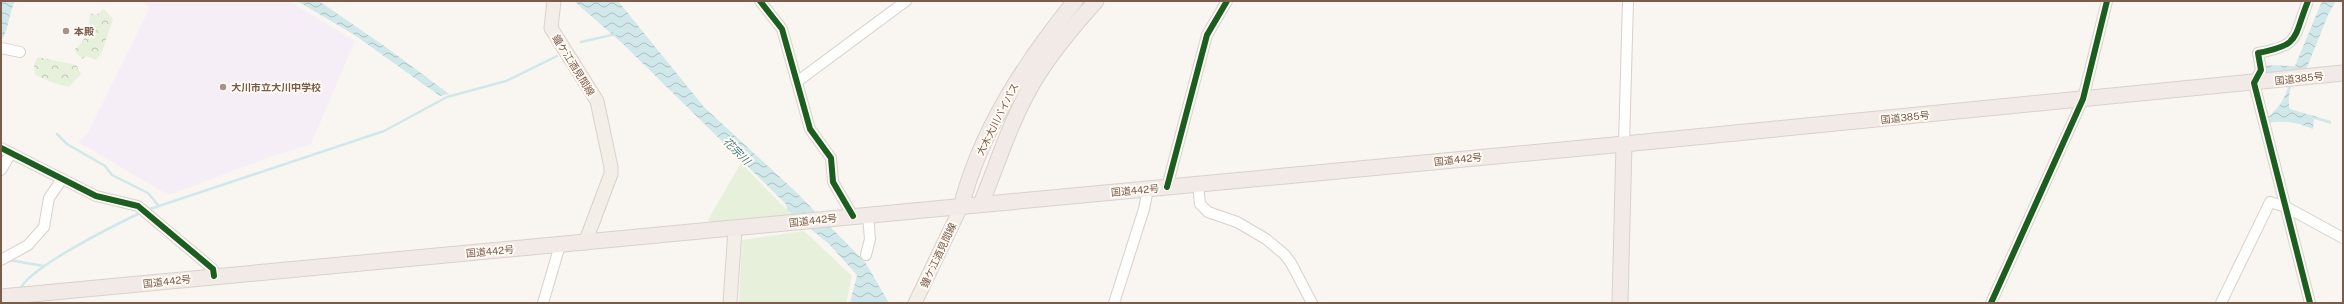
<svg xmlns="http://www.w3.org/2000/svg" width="2344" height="304" viewBox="0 0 2344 304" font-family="'Public Sans','Noto Sans JP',sans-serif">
<defs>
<pattern id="forest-crowns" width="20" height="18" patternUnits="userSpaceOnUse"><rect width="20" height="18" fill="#e7f0db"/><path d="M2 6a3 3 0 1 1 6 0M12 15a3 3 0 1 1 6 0" fill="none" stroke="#c0c6b4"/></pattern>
<pattern id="water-waves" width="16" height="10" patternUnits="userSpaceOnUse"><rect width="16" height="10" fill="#d0e8ea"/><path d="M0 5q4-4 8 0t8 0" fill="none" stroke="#aebfc0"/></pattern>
</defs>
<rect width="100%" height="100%" fill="#f9f5f0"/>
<path fill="#f6eef6" d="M145,1H289L355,41L311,144L264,159L172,194L163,192L78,142L88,133L150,7L144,3Z"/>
<g fill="#e7f0db">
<path d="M741,163L794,217L720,230L708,220Z"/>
<path d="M804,231L852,276L846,303H739L742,240Z"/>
</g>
<g fill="url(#forest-crowns)">
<path d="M104,9L113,19L102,52L96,60L86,56L82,59L74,50C87,39 89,30 90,13L96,15Z"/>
<path d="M38,57L76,65L81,74L69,87L54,83L35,75L34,64Z"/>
</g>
<g fill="url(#water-waves)">
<path d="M1,1H15C9,12 9,29 2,39Z"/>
<path d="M297,1H319L390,50L449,94L440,96L353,34Z"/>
<path d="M574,1H618L704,107L795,191L865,262L889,303H850L857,275L829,244L787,210L786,204L623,44Z"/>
<path d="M2322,1H2336L2329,13L2305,72L2296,74C2292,84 2286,98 2290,109L2331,121V124L2314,119L2313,129C2296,122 2285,120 2267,123L2265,120C2276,110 2285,101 2288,86L2258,77L2257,65L2295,66Z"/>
</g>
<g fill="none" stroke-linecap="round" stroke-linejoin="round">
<g stroke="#d0e8ea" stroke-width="2.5">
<path d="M581,42L616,34"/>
<path d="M57,134L67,144L105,166L112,175L148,193L158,205"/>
<path d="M147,210L384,131L447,97L506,81L557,56"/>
<path d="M9,260L44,266"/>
<path d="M20,290C27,268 119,223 142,212"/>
</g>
<defs>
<g id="minor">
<path d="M760,1L782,29L810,129L831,158L833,182L853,216"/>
<path d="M2308,1C2293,38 2301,45 2258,53L2261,70L2254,83L2310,303"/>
<path d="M1,48L20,52"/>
<path d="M798,81L906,1"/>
<path d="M1624,144L1628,1"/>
<path d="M1,148L96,196L138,206L213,269L214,276"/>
<path d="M1,170L11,153"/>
<path d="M1198,184L1200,204L1208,212L1237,222L1266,239L1284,254L1291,263L1312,303"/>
<path d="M1167,187L1207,35L1227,1"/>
<path d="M866,255L870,239L868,215"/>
<path d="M1,260L28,245L44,227L49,198L62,179"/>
<path d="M543,303L560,245"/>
<path d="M1114,303L1144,209L1148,189"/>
<path d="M1991,303L2083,99L2107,1"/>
<path d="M2221,303L2270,202L2286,207L2343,238"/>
</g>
<g id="major">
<path d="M554,1L551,28L597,101L611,167V174L585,243"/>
<path d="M730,303L735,229"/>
<path d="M915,303L961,207"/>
</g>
<g id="highway">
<path d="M981,204C999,160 1013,113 1039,73C1056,47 1076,23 1096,1"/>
<path d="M961,207C981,129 1025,63 1075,1"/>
<path d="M1,297L1624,144L2343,73"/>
<path d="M1620,303L1624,144"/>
</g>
</defs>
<use href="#minor" stroke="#d7d1cb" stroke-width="12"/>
<use href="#major" stroke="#dad1cc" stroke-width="15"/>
<use href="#highway" stroke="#dad1cc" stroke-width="17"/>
<use href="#minor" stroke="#fefefd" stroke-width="10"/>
<use href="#major" stroke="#f3eee8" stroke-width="13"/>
<use href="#highway" stroke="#f2eae7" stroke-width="15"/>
<defs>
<g id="cycleway">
<path d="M760,1L782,29L810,129L831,158L833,182L853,216"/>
<path d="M2308,1C2293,38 2301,45 2258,53L2261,70L2254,83L2310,303"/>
<path d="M1,148L96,196L138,206L213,269L214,276"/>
<path d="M1167,187L1207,35L1227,1"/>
<path d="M1991,303L2083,99L2107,1"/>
</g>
</defs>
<use href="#cycleway" stroke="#fffaf3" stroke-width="8"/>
<use href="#cycleway" stroke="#1b5e20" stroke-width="6"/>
</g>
<g fill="#a69286" stroke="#fffaf3" stroke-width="1.5">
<circle cx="66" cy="31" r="4"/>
<circle cx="223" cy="87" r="4"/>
</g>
<g text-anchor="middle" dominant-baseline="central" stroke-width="4" stroke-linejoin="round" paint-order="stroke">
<g font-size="10" font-weight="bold" fill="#7a5c4d" stroke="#fffaf3" text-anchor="start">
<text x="74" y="31">本殿</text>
<text x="231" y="87">大川市立大川中学校</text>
</g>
<g font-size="10" fill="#7a5c4d" stroke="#fffaf3">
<text transform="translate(574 65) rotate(58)">鐘ケ江酒見間線</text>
<text transform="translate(2299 78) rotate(-6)">国道385号</text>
<text transform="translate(1905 117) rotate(-6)">国道385号</text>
<text transform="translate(997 119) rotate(-63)">大木大川バイパス</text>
<text transform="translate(1458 159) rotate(-6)">国道442号</text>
<text transform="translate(1135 190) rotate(-5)">国道442号</text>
<text transform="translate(813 220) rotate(-6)">国道442号</text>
<text transform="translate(490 251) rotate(-5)">国道442号</text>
<text transform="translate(938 255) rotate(-65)">鐘ケ江酒見間線</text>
<text transform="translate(167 281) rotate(-6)">国道442号</text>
</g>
<g font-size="11" font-style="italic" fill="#437c86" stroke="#fffaf3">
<text transform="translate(737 151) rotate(45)">花宗川</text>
</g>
</g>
<rect width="2344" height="304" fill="none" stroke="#7a5c4d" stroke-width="4"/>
</svg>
